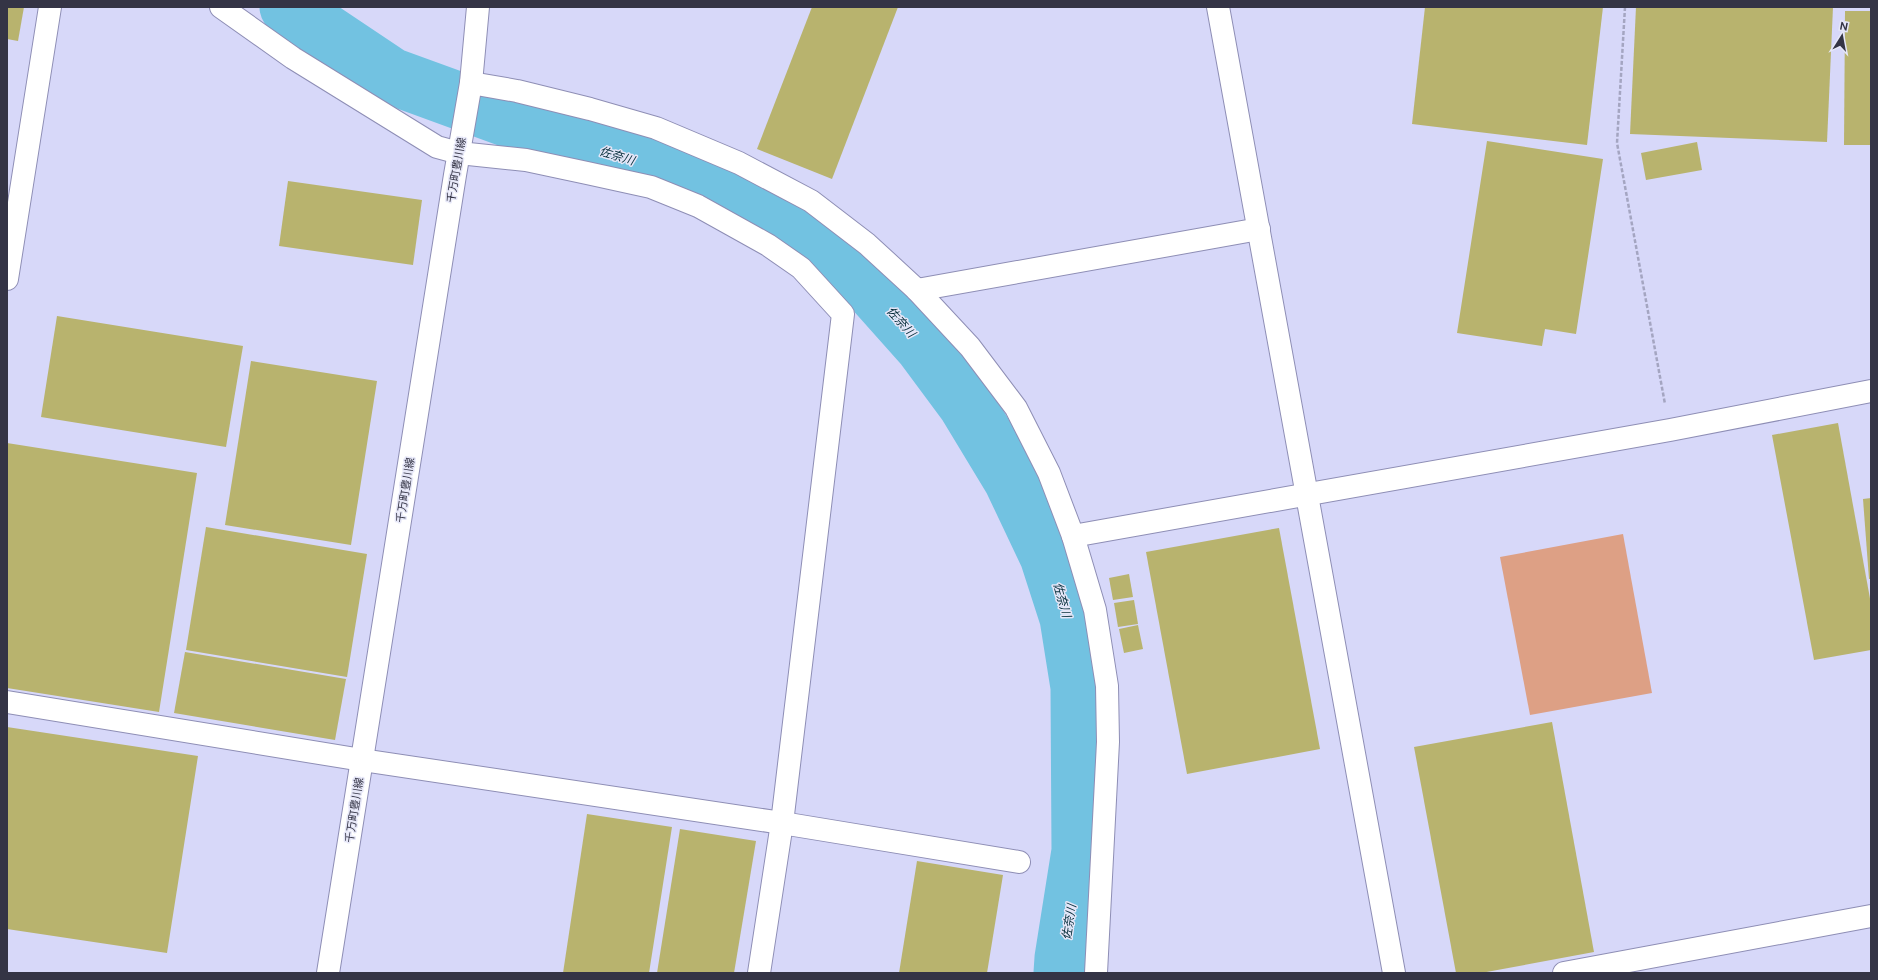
<svg xmlns="http://www.w3.org/2000/svg" width="1878" height="980" viewBox="0 0 1878 980" font-family="'DM Sans','Noto Sans JP',sans-serif">
<rect width="100%" height="100%" fill="#d7d8f9"/>
<path fill="#dda085" d="M1623,534L1652,693L1530,715L1500,557Z"/>
<g fill="none" stroke-linecap="round" stroke-linejoin="round">
<path stroke="#72c2e1" stroke-width="57" d="M288,7L391,76L586,147L661,168L734,192L792,221L874,291L923,346L966,404L1012,480L1048,556L1068,618L1079,687L1080,851L1063,958L1062,973"/>
</g>
<g fill="#b8b36e">
<path d="M7,7H24L18,41L7,39Z"/>
<path d="M812,7H898L832,179L757,149Z"/>
<path d="M1425,7H1603L1587,145L1412,124Z"/>
<path d="M1636,7H1833L1827,142L1630,134Z"/>
<path d="M1845,11H1871V145H1844Z"/>
<path d="M1487,141L1603,159L1576,334L1545,329L1542,346L1457,333Z"/>
<path d="M1697,142L1702,170L1646,180L1641,153Z"/>
<path d="M288,181L422,200L413,265L279,246Z"/>
<path d="M57,316L243,346L226,447L41,417Z"/>
<path d="M251,361L377,381L351,545L225,525Z"/>
<path d="M1838,423L1871,604V650L1814,660L1772,435Z"/>
<path d="M7,443L197,473L159,712L7,688Z"/>
<path d="M1871,498V579H1869L1863,499Z"/>
<path d="M206,527L367,554L347,677L186,650Z"/>
<path d="M1279,528L1320,749L1187,774L1146,552Z"/>
<path d="M1129,574L1133,597L1113,600L1109,578Z"/>
<path d="M1134,600L1138,624L1118,627L1114,603Z"/>
<path d="M1138,625L1143,649L1124,653L1119,629Z"/>
<path d="M185,652L346,679L335,740L174,713Z"/>
<path d="M1552,722L1594,952L1481,973H1456L1414,747Z"/>
<path d="M7,727L198,756L167,953L7,929Z"/>
<path d="M587,814L672,827L649,973H563Z"/>
<path d="M680,829L756,841L734,973H657Z"/>
<path d="M917,861L1003,875L987,973H899Z"/>
</g>
<g fill="none" stroke-linecap="round" stroke-linejoin="round">
<defs>
<g id="minor">
<path d="M221,7L293,58L437,147L459,153L526,160L587,173L651,187L698,206L768,245L801,268L843,314L782,823L759,973"/>
<path d="M1218,7L1394,973"/>
<path d="M471,83L517,91L590,109L656,128L739,163L811,201L867,244L917,290L970,347L1016,408L1049,473L1073,536L1095,610L1107,686L1108,742L1096,973"/>
<path d="M7,279L50,7"/>
<path d="M917,290L1259,229"/>
<path d="M1073,536L1670,430L1871,391"/>
<path d="M7,702L362,760L782,823L1019,862"/>
<path d="M1564,973L1871,916"/>
</g>
<path id="major" d="M328,973L455,175L471,83L478,7"/>
</defs>
<use href="#minor" stroke="#8e8eb5" stroke-width="24"/>
<use href="#major" stroke="#8e8eb5" stroke-width="24"/>
<path stroke="#a4a5c1" stroke-width="2.5" stroke-dasharray="4 2" stroke-linecap="butt" d="M1625,7L1617,143L1665,404"/>
<use href="#minor" stroke="#fff" stroke-width="22"/>
<use href="#major" stroke="#fff" stroke-width="22"/>
</g>
<g text-anchor="middle" dominant-baseline="central" stroke-width="3" stroke-linejoin="round" paint-order="stroke">
<g font-size="11" fill="#343445" stroke="#e6e7f8">
<text transform="translate(456 170) rotate(-80)">千万町豊川線</text>
<text transform="translate(405 490) rotate(-81)">千万町豊川線</text>
<text transform="translate(354 810) rotate(-81)">千万町豊川線</text>
</g>
<g font-size="12" font-style="italic" fill="#062e3b" stroke="#e6e7f8">
<text transform="translate(617 156) rotate(17)">佐奈川</text>
<text transform="translate(901 322) rotate(48)">佐奈川</text>
<text transform="translate(1062 600) rotate(74)">佐奈川</text>
<text transform="translate(1069 922) rotate(-81)">佐奈川</text>
</g>
</g>
<rect width="1878" height="980" fill="none" stroke="#343445" stroke-width="16"/>
<g transform="translate(1842 36) rotate(11)" stroke="#e6e7f8" stroke-width="3" paint-order="stroke">
<path d="M0-3L7 15L0 10L-7 15Z" fill="#343445"/>
<text y="-6" font-size="11" font-weight="bold" text-anchor="middle" fill="#343445">N</text>
</g>
</svg>
